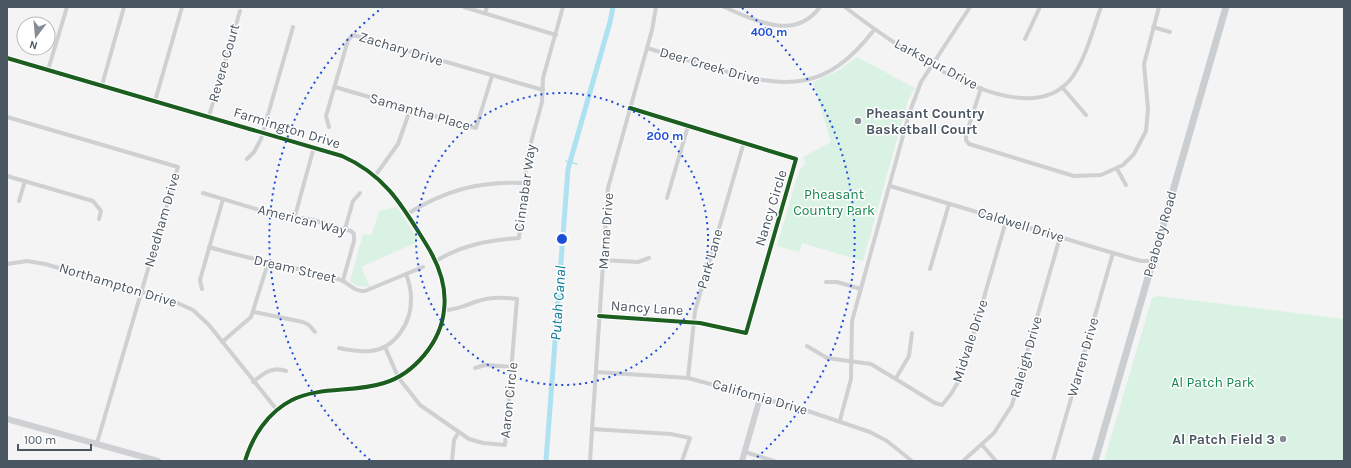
<svg xmlns="http://www.w3.org/2000/svg" width="1351" height="468" viewBox="0 0 1351 468" font-family="Karla,sans-serif">
<rect width="100%" height="100%" fill="#f4f4f4"/>
<g fill="#d9f2e3">
<path d="M857,57L915,88L908,100L863,261L802,243L799,252L777,246L799,171L805,163L803,157L831,142L813,82L838,71Z"/>
<path d="M397,207L418,239L415,243L361,267L370,287L357,286L350,281L363,234L367,235L372,234L379,211Z"/>
<path d="M1158,296L1344,319V461H1104L1152,298Z"/>
</g>
<g fill="none" stroke-linecap="round" stroke-linejoin="round">
<path stroke="#aee2f0" stroke-width="1.5" d="M566,161L577,164"/>
<path stroke="#aee2f0" stroke-width="5" d="M546,461L568,169L610,22L613,7"/>
<g stroke="#ced0d2" stroke-width="4">
<path d="M464,7L556,35"/>
<path d="M724,7C755,20 794,42 820,7"/>
<path d="M845,7C889,41 1021,138 1070,80C1085,62 1093,29 1101,7"/>
<path d="M485,13L487,7"/>
<path d="M1153,27L1170,32"/>
<path d="M1025,39L1040,7"/>
<path d="M647,48C671,55 694,62 718,69C787,90 827,91 874,30"/>
<path d="M7,58L342,156C385,175 402,205 426,244C438,263 447,287 444,310C441,342 414,374 384,383C353,393 321,386 292,400C268,412 252,437 245,461"/>
<path d="M48,70L67,7"/>
<path d="M102,85L124,7"/>
<path d="M335,87L476,128L492,76"/>
<path d="M1062,87L1086,115"/>
<path d="M981,88L966,135V140L969,144L1074,176L1101,175L1123,165L1134,154L1146,131L1148,109L1144,64L1159,7"/>
<path d="M155,101L182,7"/>
<path d="M209,116L240,11"/>
<path d="M7,117L178,167L97,443"/>
<path d="M329,127L326,116L348,40L353,35L543,90"/>
<path d="M247,159L254,152L261,139L293,27"/>
<path d="M1117,169L1126,185"/>
<path d="M7,176L93,201L101,211L99,219"/>
<path d="M375,176L398,144L410,110"/>
<path d="M890,186L1113,253L1141,261H1152"/>
<path d="M203,193L266,212L313,220L351,231L354,234V241L343,280"/>
<path d="M667,198L688,126"/>
<path d="M19,201L25,181"/>
<path d="M407,214C446,190 479,181 524,183"/>
<path d="M295,216L314,147"/>
<path d="M345,229L353,201L360,193"/>
<path d="M209,247C252,260 295,267 338,279C349,282 353,292 365,291L423,267"/>
<path d="M603,260L638,262L649,258"/>
<path d="M436,261C462,245 489,240 519,238L527,157L542,102L543,78L563,7"/>
<path d="M7,264L27,261L45,264L173,301L193,310L209,325L277,410"/>
<path d="M930,269L949,204"/>
<path d="M826,282H837L861,289"/>
<path d="M202,289L200,280L223,199"/>
<path d="M254,312L303,322L309,325L315,332"/>
<path d="M599,316L700,323L746,333L796,159L630,108"/>
<path d="M222,342L251,317L268,263"/>
<path d="M807,346L827,358L871,364L935,403L942,405L951,394L961,377L1006,221"/>
<path d="M385,347L398,377L420,405L469,439L483,443L505,445L517,299C503,297 489,297 475,302C464,306 456,310 444,310"/>
<path d="M339,348C349,350 360,352 370,351C395,349 412,322 411,298C411,290 409,282 406,274"/>
<path d="M475,368L485,365L512,367"/>
<path d="M596,372L688,378L802,409L870,432L887,441L912,461"/>
<path d="M688,378L695,311L744,142"/>
<path d="M896,378L909,356L912,333"/>
<path d="M253,382C264,373 272,366 286,371"/>
<path d="M840,420L851,379L852,321L909,114L921,82L970,7"/>
<path d="M592,429L671,434L690,438L682,461"/>
<path d="M982,445L996,461"/>
<path d="M745,452L774,461"/>
<path d="M452,461L454,440L458,433"/>
<path d="M590,461L608,188L652,30L656,7"/>
<path d="M963,461L994,433L1012,405L1060,237"/>
<path d="M1053,461L1113,253"/>
</g>
<g stroke="#ced0d4" stroke-width="6">
<path d="M7,419L158,461"/>
<path d="M742,461L760,398"/>
</g>
<path stroke="#caced1" stroke-width="7" d="M1095,461L1226,7"/>
<defs>
<g id="cycleway">
<path d="M7,58L342,156C385,175 402,205 426,244C438,263 447,287 444,310C441,342 414,374 384,383C353,393 321,386 292,400C268,412 252,437 245,461"/>
<path d="M599,316L700,323L746,333L796,159L630,108"/>
</g>
</defs>
<use href="#cycleway" stroke="#fff" stroke-width="6"/>
<use href="#cycleway" stroke="#1b5e20" stroke-width="4"/>
</g>
<g fill="none" stroke="#1d4ed8" stroke-width="2" stroke-dasharray="2 4">
<circle cx="562" cy="239" r="146"/>
<path d="M370 460A293 293 0 0 1 382 8M742 8A293 293 0 0 1 754 460"/>
</g>
<g fill="#868d94" stroke="#fff" stroke-width="1.5">
<circle cx="858" cy="121" r="4"/>
<circle cx="1283" cy="439" r="4"/>
</g>
<g text-anchor="middle" dominant-baseline="central" stroke-width="3" stroke-linejoin="round" paint-order="stroke">
<g font-size="14" fill="#4a5661" stroke="#fff">
<text transform="translate(401 49) rotate(17)">Zachary Drive</text>
<text transform="translate(224 63) rotate(-74)">Revere Court</text>
<text transform="translate(936 64) rotate(28)">Larkspur Drive</text>
<text transform="translate(710 66) rotate(16)">Deer Creek Drive</text>
<text transform="translate(420 112) rotate(16)">Samantha Place</text>
<text transform="translate(287 128) rotate(17)">Farmington Drive</text>
<text transform="translate(525 188) rotate(-82)">Cinnabar Way</text>
<text transform="translate(771 208) rotate(-73)">Nancy Circle</text>
<text transform="translate(162 220) rotate(-74)">Needham Drive</text>
<text transform="translate(302 220) rotate(14)">American Way</text>
<text transform="translate(1021 225) rotate(17)">Caldwell Drive</text>
<text transform="translate(606 231) rotate(-86)">Marna Drive</text>
<text transform="translate(1160 234) rotate(-74)">Peabody Road</text>
<text transform="translate(710 259) rotate(-74)">Park Lane</text>
<text transform="translate(295 269) rotate(13)">Dream Street</text>
<text transform="translate(118 285) rotate(17)">Northampton Drive</text>
<text transform="translate(647 308) rotate(4)">Nancy Lane</text>
<text transform="translate(970 341) rotate(-72)">Midvale Drive</text>
<text transform="translate(1026 357) rotate(-74)">Raleigh Drive</text>
<text transform="translate(1083 357) rotate(-74)">Warren Drive</text>
<text transform="translate(760 397) rotate(16)">California Drive</text>
<text transform="translate(509 400) rotate(-84)">Aaron Circle</text>
</g>
<g font-size="14" font-weight="bold" fill="#4a5661" stroke="#fff" text-anchor="start">
<text x="866" y="113">Pheasant Country<tspan x="866" dy="16">Basketball Court</tspan></text>
<text x="1275" y="439" text-anchor="end">Al Patch Field 3</text>
</g>
<g font-size="14" fill="#17864f" stroke="#fff">
<text x="834" y="194">Pheasant<tspan x="834" dy="16">Country Park</tspan></text>
<text x="1213" y="382">Al Patch Park</text>
</g>
<g font-size="15" font-style="italic" fill="#0c7c9b" stroke="#fff">
<text transform="translate(558 303) rotate(-86)">Putah Canal</text>
</g>
</g>
<circle cx="562" cy="239" r="6" fill="#1d4ed8" stroke="#fff" stroke-width="2"/>
<g font-size="12" text-anchor="middle" font-weight="bold" fill="#1d4ed8" stroke="#fff" stroke-width="3" stroke-linejoin="round" paint-order="stroke">
<text x="769" y="36">400 m</text>
<text x="665" y="140">200 m</text>
</g>
<rect width="1351" height="468" fill="none" stroke="#4a5661" stroke-width="16"/>
<g transform="translate(36 36) rotate(196)"><circle r="19" fill="#ffffff" stroke="#b7bbc0"/>
<path d="M0-3L7 15L0 10L-7 15Z" fill="#868d94"/>
<text y="-6" font-size="11" font-weight="bold" text-anchor="middle" fill="#4a5661">N</text>
</g>
<path d="M18 444v6h73v-6" fill="none" stroke="#4a5661" stroke-width="2"/>
<text x="24" y="444" font-size="12" fill="#4a5661" stroke="#ffffff" stroke-width="3" paint-order="stroke">100 m</text>
</svg>
